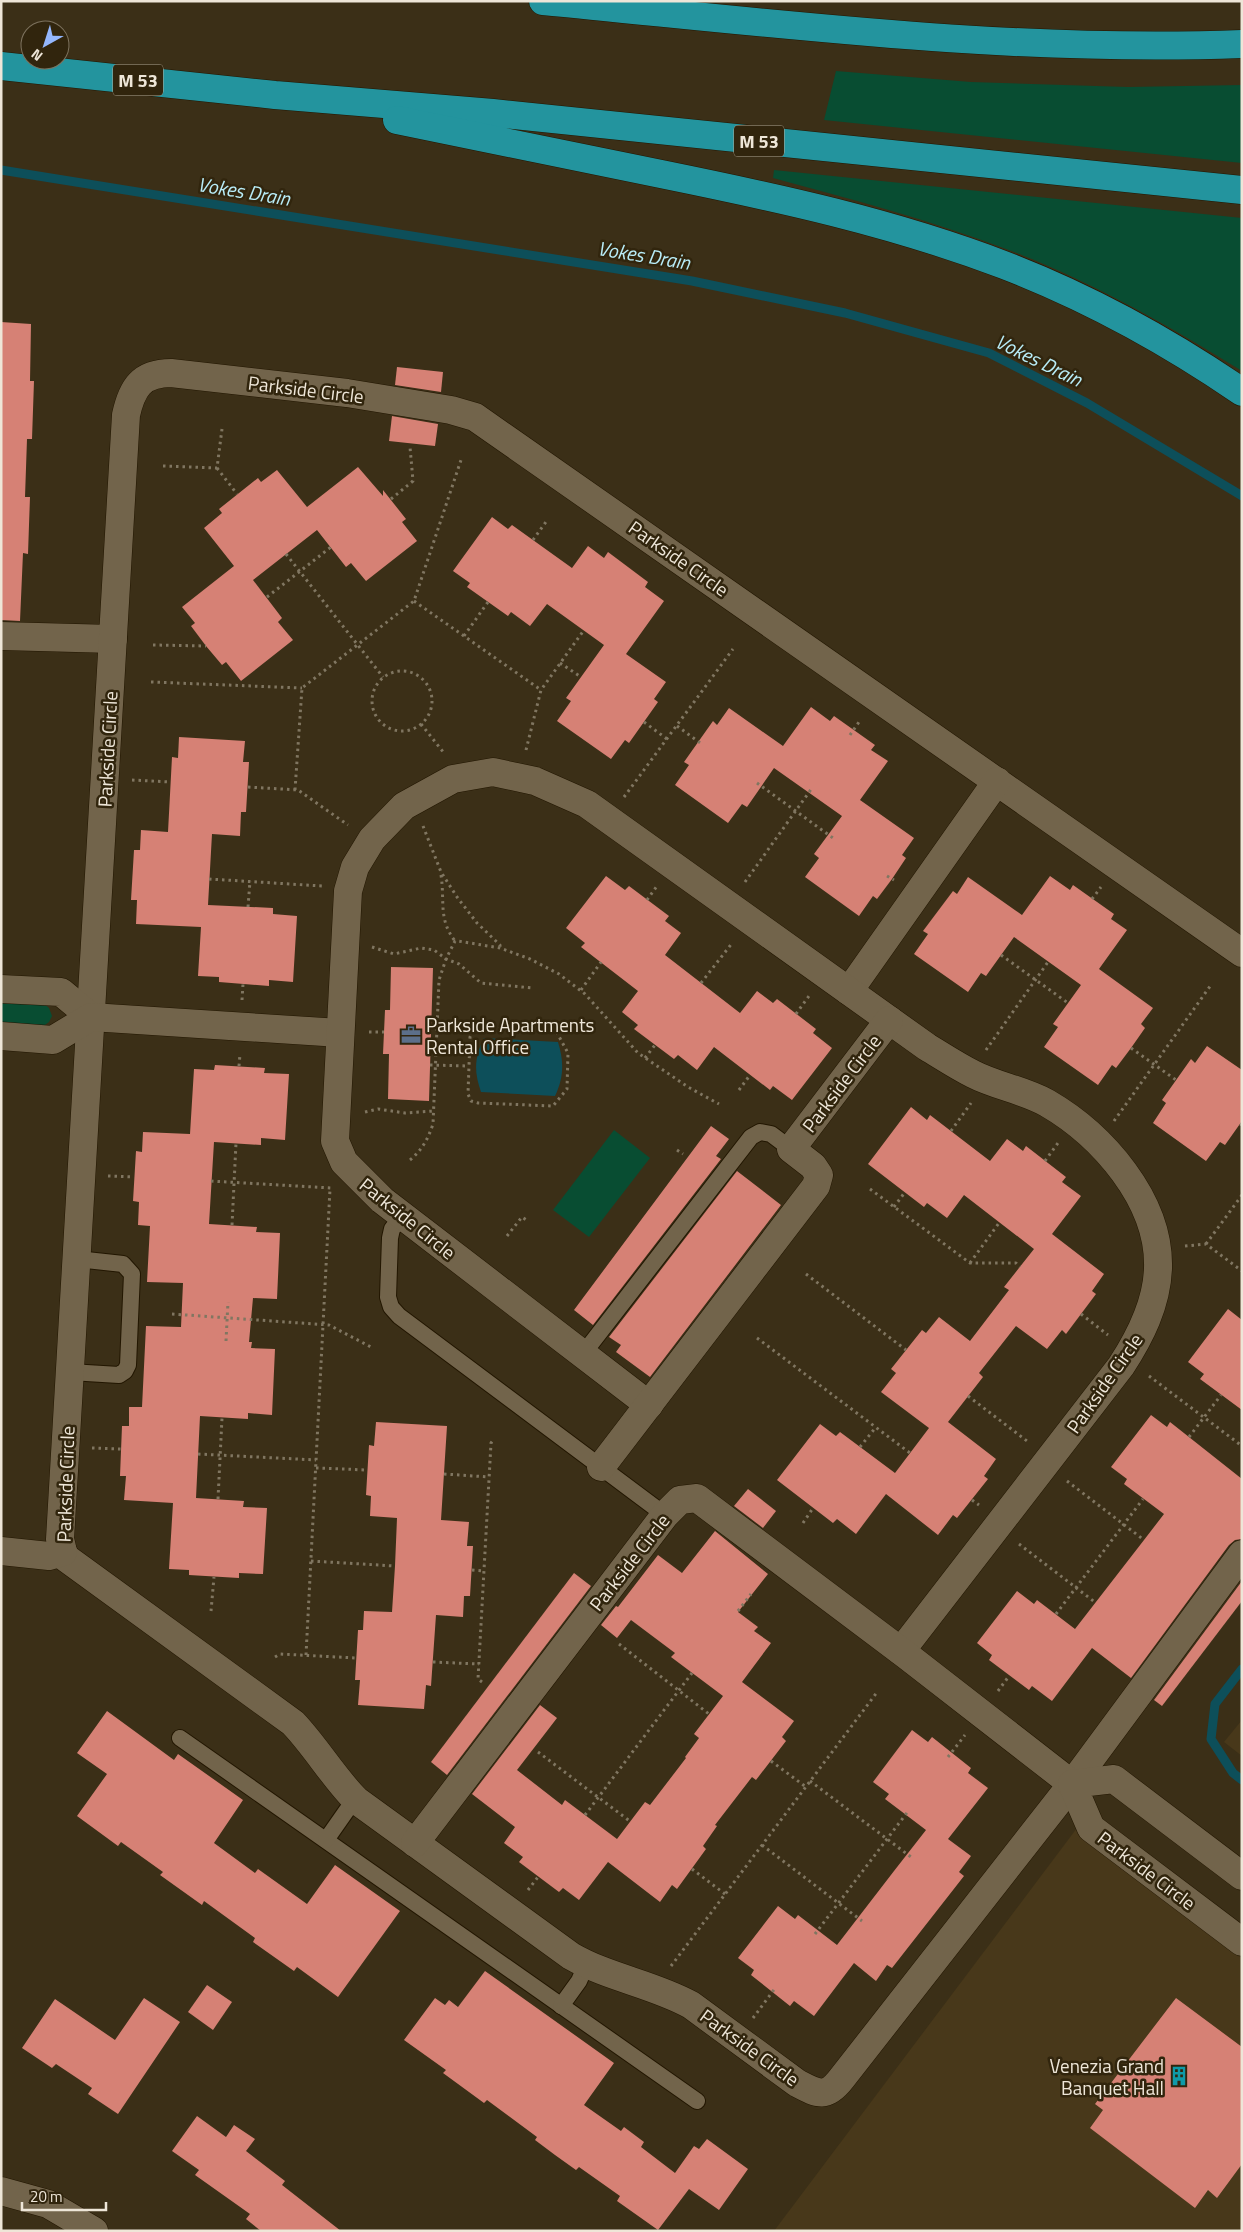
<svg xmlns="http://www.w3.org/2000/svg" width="1243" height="2232" viewBox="0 0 1243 2232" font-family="'Titillium Web',sans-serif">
<rect width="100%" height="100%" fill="#3b2f17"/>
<g fill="#48381a">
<path d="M1242,1720V1756L1224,1742Z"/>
<path d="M1077,1828L1242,1954V2231H774Z"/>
</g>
<g fill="#084d32">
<path d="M836,71L971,82L1128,87L1242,85V163L824,120Z"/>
<path d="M774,170L1242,218V371C1166,324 1089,280 1006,249C930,220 851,199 773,178Z"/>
<path d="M1,1001L43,1003L49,1008L52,1016L49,1022L42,1027L1,1025Z"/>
<path d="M614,1130L650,1158L589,1237L553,1210Z"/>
</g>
<path fill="#0d4f5a" d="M484,1038L558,1042C564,1062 564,1077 555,1096L481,1092C474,1072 474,1058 484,1038Z"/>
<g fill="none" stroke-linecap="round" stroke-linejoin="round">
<g stroke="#0d4f5a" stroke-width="9">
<path d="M1,170L692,281L845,313L989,353L1087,403L1242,496"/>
<path d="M1242,1669L1215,1704L1211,1739L1233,1773L1242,1780"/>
</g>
</g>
<g fill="#d68175">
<path d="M1,322L31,324L30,381H34L32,439H27L25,497H30L29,525L28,554L23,553L20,621L1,620Z"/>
<path d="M397,367L443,372L441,392L395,385Z"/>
<path d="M392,416L438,424L435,446L389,441Z"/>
<path d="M358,467L383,496V490L406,519L402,522L417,541L366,581L351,563L346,567L317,530L253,580L282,618L278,622L293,640L241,681L226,662L222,665L206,646L191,626L195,623L182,607L234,566L204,528L222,513L219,509L258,478L261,482L277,470L307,507Z"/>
<path d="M492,517L508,529L512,525L572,568L588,546L604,558L608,552L648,582L645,587L664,601L626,654L666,682L654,699L658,702L629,743L625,740L611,759L557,721L571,701L566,698L604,645L547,604L530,626L511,612L508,616L467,587L470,583L453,571Z"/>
<path d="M811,707L830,721L834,716L875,745L871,750L888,761L860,800L914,838L902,855L906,858L892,879L877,899L873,896L859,916L805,877L819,858L814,854L842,816L774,768L747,807L742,804L728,823L675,785L689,765L684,762L713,721L717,725L729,708L783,746Z"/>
<path d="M179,737L245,741L243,762H249L246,812H241L240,836L212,834L208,905L273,908V914L297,916L293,982L269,980V986L219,982V977L198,976L201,927L136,924L137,900H131L134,850H140L141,830L168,832L172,757L178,758Z"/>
<path d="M606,876L625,890L629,886L669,916L665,921L681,933L665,955L740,1013L757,991L773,1003L777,999L816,1029L813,1033L832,1048L792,1100L773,1086L770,1090L714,1047L697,1070L678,1055L674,1059L634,1029L638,1025L622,1012L638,991L581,947L585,943L566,928Z"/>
<path d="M1050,876L1070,890L1073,885L1114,914L1111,919L1127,930L1099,969L1153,1008L1141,1024L1145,1028L1131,1048L1116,1068L1112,1065L1098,1085L1044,1047L1058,1027L1053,1024L1081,985L1014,937L986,976L981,973L968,992L914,954L928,934L923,931L953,891L957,894L968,877L1022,915Z"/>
<path d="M391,967L433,968L429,1101L388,1099L389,1054H383L385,1010H390Z"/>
<path d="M1207,1046L1242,1070V1121L1225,1145L1220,1142L1206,1161L1153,1123L1166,1103L1162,1100L1191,1059L1195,1063Z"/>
<path d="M215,1065L265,1068L264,1073L289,1074L285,1140L261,1138V1145L214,1142L209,1224L257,1227L256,1232L280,1233L277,1299L253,1298L249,1342H252L251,1348L275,1349L272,1415L248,1413V1419L200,1416L196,1498L244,1501L243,1507L267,1508L263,1574L239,1573V1578L189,1575V1570L169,1569L173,1503L124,1500L126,1476H120L122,1426H129V1407H142L146,1326L181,1327L183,1283L147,1282L150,1226L138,1225L139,1202L133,1201L136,1151L142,1152L143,1132L190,1134L194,1069L214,1070Z"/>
<path d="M911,1107L927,1120L930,1115L990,1161L1007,1139L1023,1151L1026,1146L1066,1177L1062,1182L1081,1196L1052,1234L1104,1274L1092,1291L1096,1294L1066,1334L1062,1330L1047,1349L1016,1326L979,1373L983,1377L948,1422L996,1459L984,1476L988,1479L957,1518L953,1515L938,1535L886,1494L856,1534L837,1519L833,1523L777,1480L820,1424L836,1436L840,1432L895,1473L929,1428L881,1392L896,1373L891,1369L922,1330L926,1333L939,1317L970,1341L1009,1290L1004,1287L1034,1249L964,1195L947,1218L927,1203L924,1207L868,1164Z"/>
<path d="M711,1126L729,1139L716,1156L721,1159L593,1325L574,1310Z"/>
<path d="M737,1171L781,1205L650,1377L616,1352L621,1345L609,1337Z"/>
<path d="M1228,1309L1242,1320V1410L1200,1379L1204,1374L1188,1362Z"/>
<path d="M1151,1415L1167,1427L1170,1422L1242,1479V1539L1235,1540L1229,1545L1131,1678L1092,1648L1052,1701L1032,1686L1029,1690L989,1660L992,1655L977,1643L1017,1591L1034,1604L1037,1600L1075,1629L1144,1540L1164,1514L1124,1484L1127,1479L1111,1467Z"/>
<path d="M376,1422L447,1426L441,1520L469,1522L467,1546H473L470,1596H464L463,1617L436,1615L431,1686L426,1685L424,1709L358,1705L360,1680H355L358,1630H363L364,1611L392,1612L395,1566L397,1518L370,1516L371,1496L366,1495L369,1445L374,1446Z"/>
<path d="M748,1489L776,1511L763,1528L734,1506Z"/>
<path d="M715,1531L768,1574L738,1612L758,1627L754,1631L771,1643L742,1682L794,1721L782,1737L786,1741L756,1780L752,1777L715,1825L717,1826L703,1846L706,1849L677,1889L672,1885L660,1902L608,1862L579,1900L563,1888L559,1892L519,1862L523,1857L504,1843L515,1827L472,1794L540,1705L557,1718L517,1770L562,1805L565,1800L617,1839L645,1802L650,1805L686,1758L685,1757L699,1738L694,1734L723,1696L671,1657L675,1653L631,1620L617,1638L601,1625L616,1606L618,1607L658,1555L682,1573Z"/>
<path d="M574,1573L591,1586L447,1775L431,1762Z"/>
<path d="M1242,1581V1601L1162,1706L1154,1700Z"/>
<path d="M107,1711L174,1760L178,1754L243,1800L214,1843L255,1873L258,1869L307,1904L335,1865L400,1911L338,1997L297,1967L294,1971L253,1942L255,1938L204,1901L202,1905L160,1875L163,1872L121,1842L118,1846L77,1816L107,1774L77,1753Z"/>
<path d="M912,1730L928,1742L932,1737L971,1768L968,1773L988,1788L948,1839L971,1856L959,1872L964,1876L892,1968L887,1965L876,1981L854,1963L814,2016L794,2001L790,2006L751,1975L754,1970L738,1958L778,1906L795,1919L798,1915L837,1945L894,1871L926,1830L885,1799L889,1794L873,1782Z"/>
<path d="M485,1971L614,2063L584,2105L621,2131L624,2127L644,2142L641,2147L675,2173L694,2146L699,2149L707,2139L748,2169L719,2210L689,2189L658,2230L617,2201L620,2196L579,2167L576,2170L555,2155L535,2140L537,2137L487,2100L484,2103L443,2073L446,2070L404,2040L435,1998L445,2005L449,2000L458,2007Z"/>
<path d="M207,1985L232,2002L213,2030L188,2012Z"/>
<path d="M144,1998L180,2022L118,2114L88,2094L92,2088L56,2064L52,2068L22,2048L55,1999L115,2040Z"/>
<path d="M1176,1998L1242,2047V2164L1217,2198L1208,2190L1195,2208L1090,2128L1103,2110L1095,2104Z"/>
<path d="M197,2116L226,2137L234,2125L255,2139L246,2151L285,2181L282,2185L341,2231H261L246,2219L250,2214L195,2175L199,2170L172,2151Z"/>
</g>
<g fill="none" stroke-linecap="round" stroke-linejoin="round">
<defs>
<g id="lane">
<path d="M402,1216L392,1229L390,1238L388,1297L391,1307L399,1316L665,1515"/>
<path d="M583,1354L751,1137L760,1132L771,1134L791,1149"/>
<path d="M70,1372L119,1375L125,1371L128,1365L132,1274L123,1264L77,1259"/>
<path d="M180,1738L697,2101"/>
<path d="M326,1840L347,1810L356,1800"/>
<path d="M561,2006L579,1981L586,1965"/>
</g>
<g id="street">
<path d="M1,636L113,639"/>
<path d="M1242,953L475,417L451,410L347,393L171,373C141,373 132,388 126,415L60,1539L63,1552L66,1558L293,1723C316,1747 333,1777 356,1800L571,1956C609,1978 653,1984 691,2005L797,2083C818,2094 826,2099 842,2078L1072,1784L1242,1554"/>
<path d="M1,989L61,992L91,1017"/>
<path d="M849,991L997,781"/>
<path d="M1,1036L53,1040L91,1017L340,1033"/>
<path d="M649,1405L382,1200L344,1162L335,1141L348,891L355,867L372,839L404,806L453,779L493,772L535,781L587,804L927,1047C942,1056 957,1066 973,1074C996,1086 1024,1090 1047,1103C1102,1135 1160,1200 1158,1268C1157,1304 1140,1337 1121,1366L901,1651"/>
<path d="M601,1467L816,1186L819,1175L813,1166L791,1149L889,1020"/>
<path d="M1,1551L49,1556L63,1552"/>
<path d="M415,1843L665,1515L680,1500L697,1498L906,1655L1072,1784"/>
<path d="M1242,1876L1114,1779L1072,1784L1091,1828L1242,1942"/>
<path d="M1,2191L48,2204L94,2231"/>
</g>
<g id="highway">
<path d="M543,1C775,23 1008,53 1242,44"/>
<path d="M1,66L275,95L493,113L1242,190"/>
<path d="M397,120C485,138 573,156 661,174C779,198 891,222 1004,265C1087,297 1169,342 1242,392"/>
</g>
</defs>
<use href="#lane" stroke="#221601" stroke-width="18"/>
<use href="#street" stroke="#221601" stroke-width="29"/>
<use href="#highway" stroke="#221601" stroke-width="29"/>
<g stroke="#807661" stroke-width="3" stroke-dasharray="2.5 4" stroke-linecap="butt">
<path d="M163,466L217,468L222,429"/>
<path d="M217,468L237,494"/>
<path d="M391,499L413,481L410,447"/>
<path d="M533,540L548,519"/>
<path d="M286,554L383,677"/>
<path d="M267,597L331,547"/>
<path d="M414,601L541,690"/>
<path d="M464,636L488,602"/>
<path d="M153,645L206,646"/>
<path d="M560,663L581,677"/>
<circle cx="402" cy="701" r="30"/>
<path d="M151,682L302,688"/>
<path d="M644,722L667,739"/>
<path d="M421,724L444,753"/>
<path d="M677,726L703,745"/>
<path d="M850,735L861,719"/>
<path d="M526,750L541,690L584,630"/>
<path d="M132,780L171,782"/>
<path d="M757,783L833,838"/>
<path d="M248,787L298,790L348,825"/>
<path d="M295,790L302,688L414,601L462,457"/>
<path d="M624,797L733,649"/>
<path d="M423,826L441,872L457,897L477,923L500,945V948"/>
<path d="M441,875C445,901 438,919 455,941"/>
<path d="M887,876L894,880"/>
<path d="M209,879L322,886"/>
<path d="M745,882L812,788"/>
<path d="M1092,899L1101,887"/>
<path d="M647,900L657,886"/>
<path d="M248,907L250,881"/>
<path d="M372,947L394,954L421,948L434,950L446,959L459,964L481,983L533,988"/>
<path d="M1001,955L1068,1003"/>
<path d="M701,983L733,942"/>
<path d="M581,990L601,962"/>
<path d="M242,1000L243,984"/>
<path d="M796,1014L809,996"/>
<path d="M479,1028L556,1031L568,1053L567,1089L553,1106L478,1103L471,1101L468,1094L470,1037L473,1030Z"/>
<path d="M369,1032H384"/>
<path d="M1131,1048L1176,1080"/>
<path d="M986,1050L1048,962"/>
<path d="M645,1058L655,1045"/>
<path d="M430,1065L469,1066"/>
<path d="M239,1066L240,1054"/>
<path d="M739,1090L750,1075"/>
<path d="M365,1112L378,1109L405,1113L434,1111"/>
<path d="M1114,1121L1211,985"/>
<path d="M1240,1124L1242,1125"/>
<path d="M951,1131L971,1103"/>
<path d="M677,1150L683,1154"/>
<path d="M410,1160C422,1150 428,1139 433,1124L439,980L446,959L455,941H458L500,948L530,959L559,974L585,994L638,1053L688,1087L719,1104"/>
<path d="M1045,1161L1058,1143"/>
<path d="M108,1176L134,1177"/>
<path d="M211,1181L331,1188"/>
<path d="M870,1189L970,1263H1016L1020,1267"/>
<path d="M894,1207L905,1192"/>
<path d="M232,1225L236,1143"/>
<path d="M507,1236L522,1217L528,1221"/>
<path d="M1206,1244L1242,1195"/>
<path d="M1185,1246L1206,1244L1242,1271"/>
<path d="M970,1263L999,1223"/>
<path d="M806,1274L906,1350"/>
<path d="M172,1314L329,1325L371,1347"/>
<path d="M1081,1314L1108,1335"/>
<path d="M757,1338L910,1453"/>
<path d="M226,1341L228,1302"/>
<path d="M1149,1376L1242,1446"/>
<path d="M968,1396L1027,1441"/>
<path d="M1189,1437L1221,1395"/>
<path d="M860,1447L876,1427"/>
<path d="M92,1448L121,1449"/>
<path d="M198,1454L316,1460"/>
<path d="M316,1468L367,1470"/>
<path d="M444,1474L489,1477"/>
<path d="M1067,1481L1144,1540"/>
<path d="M218,1499L222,1418"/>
<path d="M972,1500L979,1505"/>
<path d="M803,1523L813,1508"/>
<path d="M1019,1544L1096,1603"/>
<path d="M311,1561L395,1566"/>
<path d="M472,1570L484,1571"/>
<path d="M211,1611L214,1577"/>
<path d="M738,1611L751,1594"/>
<path d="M1056,1614L1143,1499"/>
<path d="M619,1644L709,1714"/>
<path d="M306,1655L330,1189"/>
<path d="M275,1657L280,1654L356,1658"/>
<path d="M433,1662L479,1664"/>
<path d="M482,1682L478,1679L491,1443L494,1439"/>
<path d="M998,1691L1009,1676"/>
<path d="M538,1752L631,1822"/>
<path d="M948,1757L965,1735"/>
<path d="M771,1761L806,1787"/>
<path d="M810,1781L911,1857"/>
<path d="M585,1815L692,1673"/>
<path d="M762,1845L862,1921"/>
<path d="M692,1869L725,1894"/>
<path d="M528,1890L538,1877"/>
<path d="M815,1934L909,1810"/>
<path d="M671,1966L878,1691"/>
<path d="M753,2018L776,1987"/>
</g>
<use href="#lane" stroke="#72644b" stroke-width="16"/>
<use href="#street" stroke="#72644b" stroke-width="28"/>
<use href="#highway" stroke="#23949e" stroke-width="28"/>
</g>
<defs>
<symbol id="office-bare" viewBox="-9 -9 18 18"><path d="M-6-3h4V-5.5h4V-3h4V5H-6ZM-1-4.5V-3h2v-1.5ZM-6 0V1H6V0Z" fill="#5c6f8a" stroke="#31250d" stroke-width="2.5" paint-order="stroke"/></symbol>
<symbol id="building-bare" viewBox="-9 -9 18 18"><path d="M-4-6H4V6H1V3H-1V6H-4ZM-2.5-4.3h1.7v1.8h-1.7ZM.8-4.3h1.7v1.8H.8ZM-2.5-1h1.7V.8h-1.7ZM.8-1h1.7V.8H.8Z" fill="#0f9aa8" stroke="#31250d" stroke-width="2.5" paint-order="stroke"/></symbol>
</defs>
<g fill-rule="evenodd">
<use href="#office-bare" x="397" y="1021" width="28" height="28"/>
<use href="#building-bare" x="1165" y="2062" width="28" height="28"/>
</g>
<g text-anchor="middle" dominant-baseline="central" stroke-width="5" stroke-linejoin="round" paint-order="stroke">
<g fill="#31250d" stroke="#b5ac9b" stroke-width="1">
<rect x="113" y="64.5" width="50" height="31" rx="4"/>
<rect x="734" y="125.5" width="50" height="31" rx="4"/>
</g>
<g font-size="18" font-weight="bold" fill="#eee6d8">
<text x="138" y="80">M 53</text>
<text x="759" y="141">M 53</text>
</g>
<g font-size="19" fill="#eee6d8" stroke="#31250d">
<text transform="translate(306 389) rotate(7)">Parkside Circle</text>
<text transform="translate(679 558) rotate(35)">Parkside Circle</text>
<text transform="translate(107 749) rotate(-87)">Parkside Circle</text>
<text transform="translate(841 1083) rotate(-53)">Parkside Circle</text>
<text transform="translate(408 1218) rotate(39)">Parkside Circle</text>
<text transform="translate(1104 1383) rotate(-55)">Parkside Circle</text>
<text transform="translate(65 1484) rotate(-88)">Parkside Circle</text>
<text transform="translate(629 1562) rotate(-52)">Parkside Circle</text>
<text transform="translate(1147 1870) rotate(37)">Parkside Circle</text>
<text transform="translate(750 2047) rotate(36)">Parkside Circle</text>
</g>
<g font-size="19" fill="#eee6d8" stroke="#31250d" text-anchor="start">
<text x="426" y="1024">Parkside Apartments<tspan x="426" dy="22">Rental Office</tspan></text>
<text x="1164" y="2065" text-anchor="end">Venezia Grand<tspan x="1164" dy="22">Banquet Hall</tspan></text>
</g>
<g font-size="20" font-style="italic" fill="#b8ecf7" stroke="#31250d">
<text transform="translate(244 191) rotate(9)">Vokes Drain</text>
<text transform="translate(644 255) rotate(9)">Vokes Drain</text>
<text transform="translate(1039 360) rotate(26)">Vokes Drain</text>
</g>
</g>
<rect width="1243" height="2232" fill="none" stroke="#eee6d8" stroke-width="5"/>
<g transform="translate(45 45) rotate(219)"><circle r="24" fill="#31250d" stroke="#7d725e"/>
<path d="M0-4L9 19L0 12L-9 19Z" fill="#94b7fd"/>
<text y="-8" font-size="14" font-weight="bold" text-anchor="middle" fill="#eee6d8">N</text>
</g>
<path d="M22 2202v8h84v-8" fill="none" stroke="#eee6d8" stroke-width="2.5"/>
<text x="30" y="2202" font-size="15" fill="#eee6d8" stroke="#31250d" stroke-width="4" paint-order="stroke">20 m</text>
</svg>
